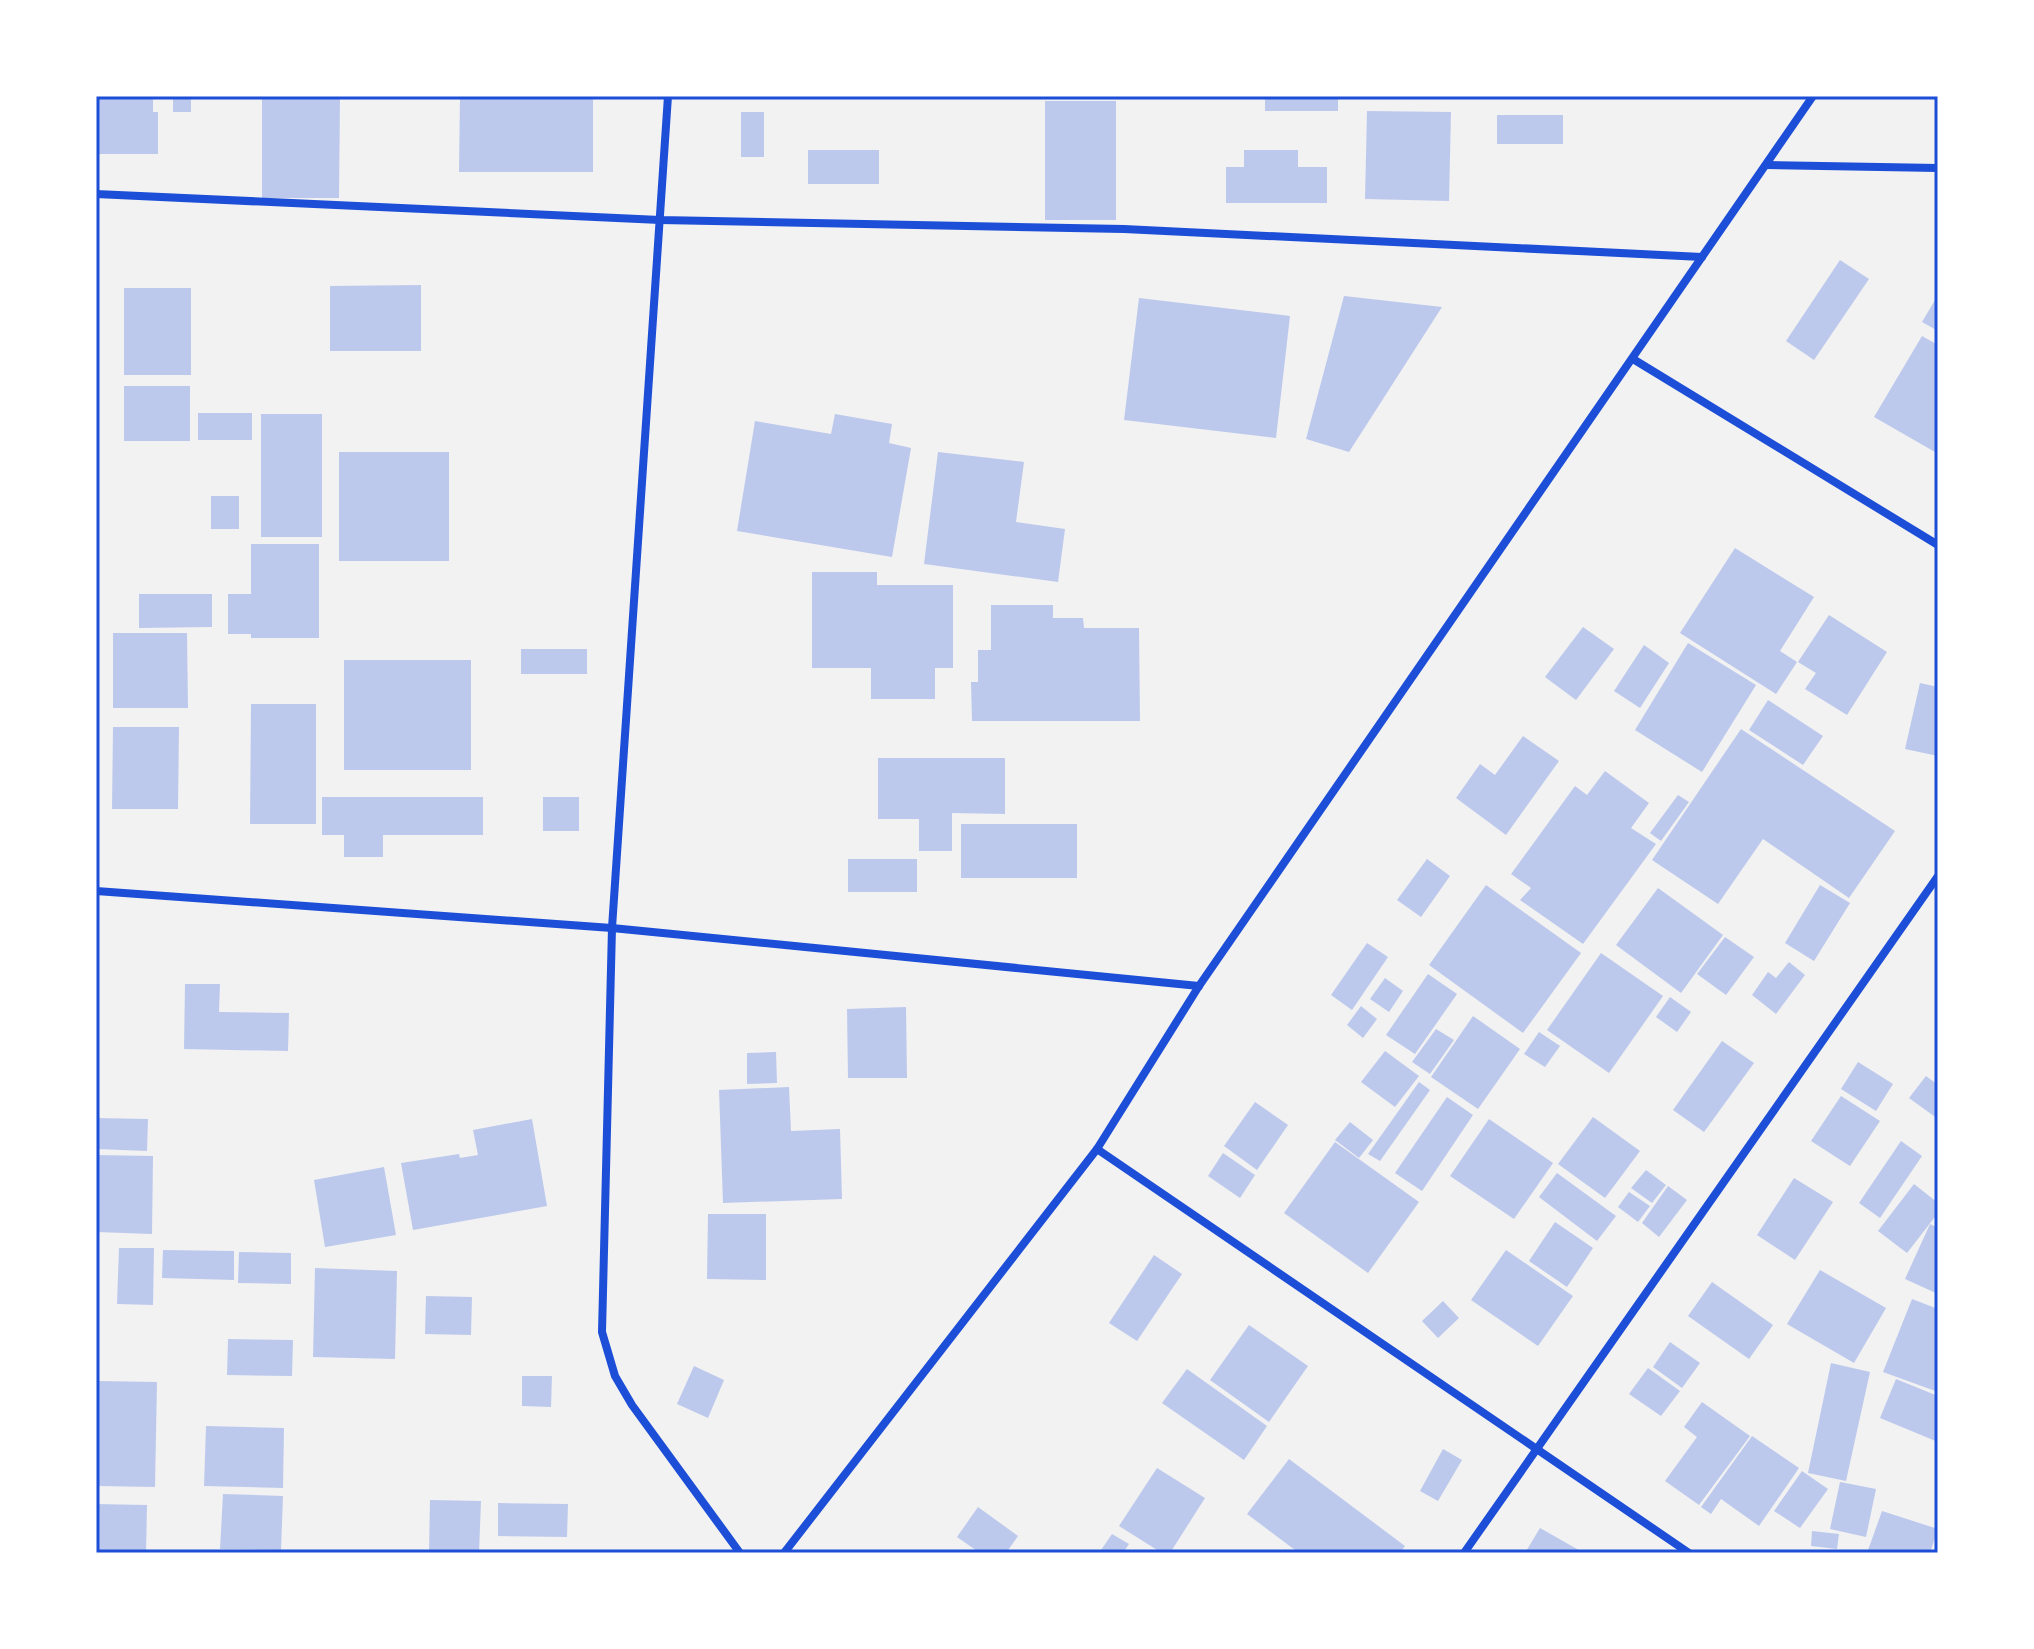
<svg xmlns="http://www.w3.org/2000/svg" width="2034" height="1649" viewBox="0 0 2034 1649" font-family="Rubik,sans-serif">
<rect width="100%" height="100%" fill="#f2f2f2"/>
<g fill="#bdc9ec">
<path d="M96,96H153V112H158V154H96Z"/>
<rect x="173" y="96" width="18" height="16"/>
<path d="M262,96H340L339,198H262Z"/>
<path d="M460,96H593V172H459Z"/>
<rect x="1265" y="96" width="73" height="15"/>
<rect x="1045" y="101" width="71" height="119"/>
<path d="M1367,111L1451,112L1449,201L1365,199Z"/>
<rect x="741" y="112" width="23" height="45"/>
<rect x="1497" y="115" width="66" height="29"/>
<rect x="808" y="150" width="71" height="34"/>
<path d="M1244,150H1298V167H1327V203H1226V167H1244Z"/>
<path d="M1840,260L1869,279L1814,360L1786,341Z"/>
<path d="M421,285V351H330V286Z"/>
<rect x="124" y="288" width="67" height="87"/>
<path d="M1938,295V331L1922,322Z"/>
<path d="M1344,296L1442,307L1349,452L1306,439Z"/>
<path d="M1139,298L1290,316L1276,438L1124,420Z"/>
<path d="M1922,336L1938,345V446L1935,452L1874,417Z"/>
<rect x="124" y="386" width="66" height="55"/>
<rect x="198" y="413" width="54" height="27"/>
<rect x="261" y="414" width="61" height="123"/>
<path d="M835,414L892,424L889,443L911,448L892,557L737,531L755,421L831,434Z"/>
<rect x="339" y="452" width="110" height="109"/>
<path d="M938,452L1024,462L1016,522L1065,529L1058,582L924,564Z"/>
<rect x="211" y="496" width="28" height="33"/>
<path d="M251,544H319V638H251V634H228V594H251Z"/>
<path d="M1735,548L1814,597L1780,651L1797,662L1776,694L1680,633Z"/>
<path d="M812,572H877V585H953V668H935V699H871V668H812Z"/>
<path d="M139,594H212V627L139,628Z"/>
<path d="M991,605H1053V618H1083L1084,628H1139L1140,721H972L971,682H978V650H991Z"/>
<path d="M1829,615L1887,652L1847,715L1805,689L1816,673L1798,662Z"/>
<path d="M1583,627L1614,649L1576,700L1545,677Z"/>
<path d="M113,633H187L188,708H113Z"/>
<path d="M1688,643L1756,685L1702,772L1635,730Z"/>
<path d="M1644,645L1669,663L1640,708L1614,691Z"/>
<rect x="521" y="649" width="66" height="25"/>
<rect x="344" y="660" width="127" height="110"/>
<path d="M1920,683L1938,687V756L1905,749Z"/>
<path d="M1768,700L1823,736L1803,765L1749,730Z"/>
<path d="M251,704H316V824H250Z"/>
<path d="M113,727H179L178,809H112Z"/>
<path d="M1741,729L1895,831L1849,898L1763,839L1718,904L1652,860Z"/>
<path d="M1523,736L1559,761L1506,835L1456,798L1480,764L1495,775Z"/>
<path d="M878,758H1005V814L952,813V851H919V819H878Z"/>
<path d="M1605,771L1649,803L1631,828L1656,844L1583,944L1520,900L1531,888L1511,874L1575,786L1587,795Z"/>
<path d="M1678,795L1689,802L1661,841L1650,833Z"/>
<path d="M322,797H483V835H383V857H344V835H322Z"/>
<rect x="543" y="797" width="36" height="34"/>
<rect x="961" y="824" width="116" height="54"/>
<rect x="848" y="859" width="69" height="33"/>
<path d="M1427,859L1450,876L1421,917L1397,900Z"/>
<path d="M1486,885L1581,953L1523,1033L1429,965Z"/>
<path d="M1820,885L1850,903L1814,961L1785,943Z"/>
<path d="M1658,888L1723,935L1681,993L1616,945Z"/>
<path d="M1725,937L1754,957L1726,995L1697,974Z"/>
<path d="M1367,943L1388,957L1352,1010L1331,995Z"/>
<path d="M1601,953L1663,996L1609,1073L1547,1030Z"/>
<path d="M1789,962L1805,975L1776,1014L1752,995L1768,972L1776,978Z"/>
<path d="M1428,974L1457,994L1415,1054L1386,1035Z"/>
<path d="M1385,978L1403,991L1389,1012L1370,999Z"/>
<path d="M185,984H220L219,1012L289,1013L288,1051L184,1049Z"/>
<path d="M1670,997L1691,1012L1677,1032L1656,1017Z"/>
<path d="M1361,1006L1377,1019L1363,1038L1347,1025Z"/>
<path d="M906,1007L907,1078H848L847,1009Z"/>
<path d="M1473,1016L1520,1049L1478,1109L1431,1077Z"/>
<path d="M1436,1029L1454,1040L1430,1074L1412,1062Z"/>
<path d="M1539,1032L1560,1046L1545,1067L1524,1054Z"/>
<path d="M1722,1041L1754,1063L1704,1132L1673,1110Z"/>
<path d="M1385,1051L1419,1076L1395,1107L1361,1082Z"/>
<path d="M776,1052L777,1083L747,1084V1053Z"/>
<path d="M1858,1062L1893,1084L1876,1111L1841,1089Z"/>
<path d="M1926,1076L1938,1085V1119L1909,1098Z"/>
<path d="M1419,1082L1430,1090L1380,1161L1368,1154Z"/>
<path d="M789,1087L791,1131L840,1129L842,1199L723,1203L719,1090Z"/>
<path d="M1841,1096L1880,1121L1850,1166L1811,1141Z"/>
<path d="M1447,1097L1473,1115L1422,1191L1395,1173Z"/>
<path d="M1255,1102L1288,1125L1257,1170L1224,1146Z"/>
<path d="M1593,1117L1640,1151L1605,1198L1558,1164Z"/>
<path d="M96,1118L148,1119L147,1151L96,1149Z"/>
<path d="M532,1119L547,1206L413,1230L401,1163L459,1154L460,1158L478,1155L473,1130Z"/>
<path d="M1489,1119L1553,1163L1514,1219L1450,1176Z"/>
<path d="M1350,1122L1373,1140L1359,1158L1335,1140Z"/>
<path d="M1901,1141L1922,1156L1880,1218L1859,1203Z"/>
<path d="M1335,1142L1419,1202L1368,1273L1284,1213Z"/>
<path d="M1223,1153L1255,1175L1240,1198L1208,1176Z"/>
<path d="M96,1155L153,1156L152,1234L96,1232Z"/>
<path d="M384,1167L396,1235L325,1247L314,1180Z"/>
<path d="M1646,1170L1666,1185L1652,1203L1631,1188Z"/>
<path d="M1557,1173L1616,1216L1597,1241L1539,1197Z"/>
<path d="M1794,1178L1833,1202L1795,1260L1757,1235Z"/>
<path d="M1914,1184L1938,1203V1213L1907,1253L1878,1231Z"/>
<path d="M1668,1186L1687,1200L1659,1237L1642,1223Z"/>
<path d="M1629,1192L1650,1206L1638,1222L1618,1207Z"/>
<path d="M708,1214H766V1280L707,1279Z"/>
<path d="M1555,1222L1593,1248L1567,1287L1529,1261Z"/>
<path d="M1930,1224L1938,1228V1294L1905,1279Z"/>
<path d="M119,1248H154L153,1305L117,1304Z"/>
<path d="M163,1250L234,1251V1280L162,1278Z"/>
<path d="M1506,1250L1573,1296L1538,1346L1471,1300Z"/>
<path d="M239,1252L291,1253V1284L238,1283Z"/>
<path d="M1154,1255L1182,1274L1137,1341L1109,1323Z"/>
<path d="M315,1268L397,1271L395,1359L313,1357Z"/>
<path d="M1820,1270L1886,1308L1854,1363L1787,1324Z"/>
<path d="M1712,1282L1773,1325L1749,1359L1688,1316Z"/>
<path d="M426,1296L472,1297L471,1335L425,1334Z"/>
<path d="M1912,1299L1938,1309V1392L1883,1372Z"/>
<path d="M1443,1301L1459,1318L1438,1338L1422,1321Z"/>
<path d="M1249,1325L1308,1366L1269,1422L1210,1380Z"/>
<path d="M228,1339L293,1340L292,1376L227,1375Z"/>
<path d="M1670,1342L1700,1363L1682,1388L1653,1367Z"/>
<path d="M1831,1363L1870,1372L1846,1481L1808,1473Z"/>
<path d="M694,1366L724,1380L708,1418L677,1404Z"/>
<path d="M1648,1368L1680,1391L1661,1416L1629,1394Z"/>
<path d="M1187,1369L1267,1426L1244,1460L1162,1403Z"/>
<path d="M522,1376H552L551,1407L522,1406Z"/>
<path d="M1896,1379L1938,1396V1442L1880,1418Z"/>
<path d="M97,1381L157,1382L155,1487L96,1486Z"/>
<path d="M1702,1402L1750,1436L1699,1505L1665,1481L1697,1437L1684,1427Z"/>
<path d="M206,1426L284,1428L283,1488L204,1486Z"/>
<path d="M1752,1436L1799,1468L1759,1526L1721,1499L1711,1514L1701,1507Z"/>
<path d="M1443,1449L1462,1460L1438,1501L1420,1491Z"/>
<path d="M1289,1459L1405,1546L1400,1553H1299L1247,1514Z"/>
<path d="M1157,1468L1205,1498L1170,1553H1162L1119,1526Z"/>
<path d="M1802,1471L1828,1489L1800,1528L1774,1511Z"/>
<path d="M1840,1482L1876,1489L1866,1537L1830,1529Z"/>
<path d="M223,1494L283,1496L281,1550L220,1549Z"/>
<path d="M430,1500L481,1501L479,1553H429Z"/>
<path d="M498,1503L568,1504L567,1537L498,1536Z"/>
<path d="M96,1504L147,1505L146,1553H96Z"/>
<path d="M978,1507L1018,1536L1006,1553H980L957,1537Z"/>
<path d="M1882,1511L1938,1529L1930,1553H1867Z"/>
<path d="M1540,1528L1584,1553H1525Z"/>
<path d="M1812,1531L1839,1534L1837,1549L1811,1546Z"/>
<path d="M1112,1534L1129,1544L1123,1553H1099Z"/>
</g>
<g fill="none" stroke-linecap="round" stroke-linejoin="round">
<g stroke="#1d4ed8" stroke-width="8">
<path d="M668,96L612,928L602,1332L615,1376L632,1405L740,1553"/>
<path d="M1767,165L1938,168"/>
<path d="M96,194L660,220L1124,229L1702,257"/>
<path d="M1633,359L1938,545"/>
<path d="M96,891L612,928L1199,986"/>
<path d="M1097,1149L1689,1553"/>
<path d="M784,1553L1097,1149L1199,986L1813,96"/>
<path d="M1464,1553L1938,876"/>
</g>
</g>
<rect width="2034" height="1649" fill="none" stroke="#ffffff" stroke-width="196"/>
<rect x="98" y="98" width="1838" height="1453" fill="none" stroke="#1d4ed8" stroke-width="3"/>
</svg>
